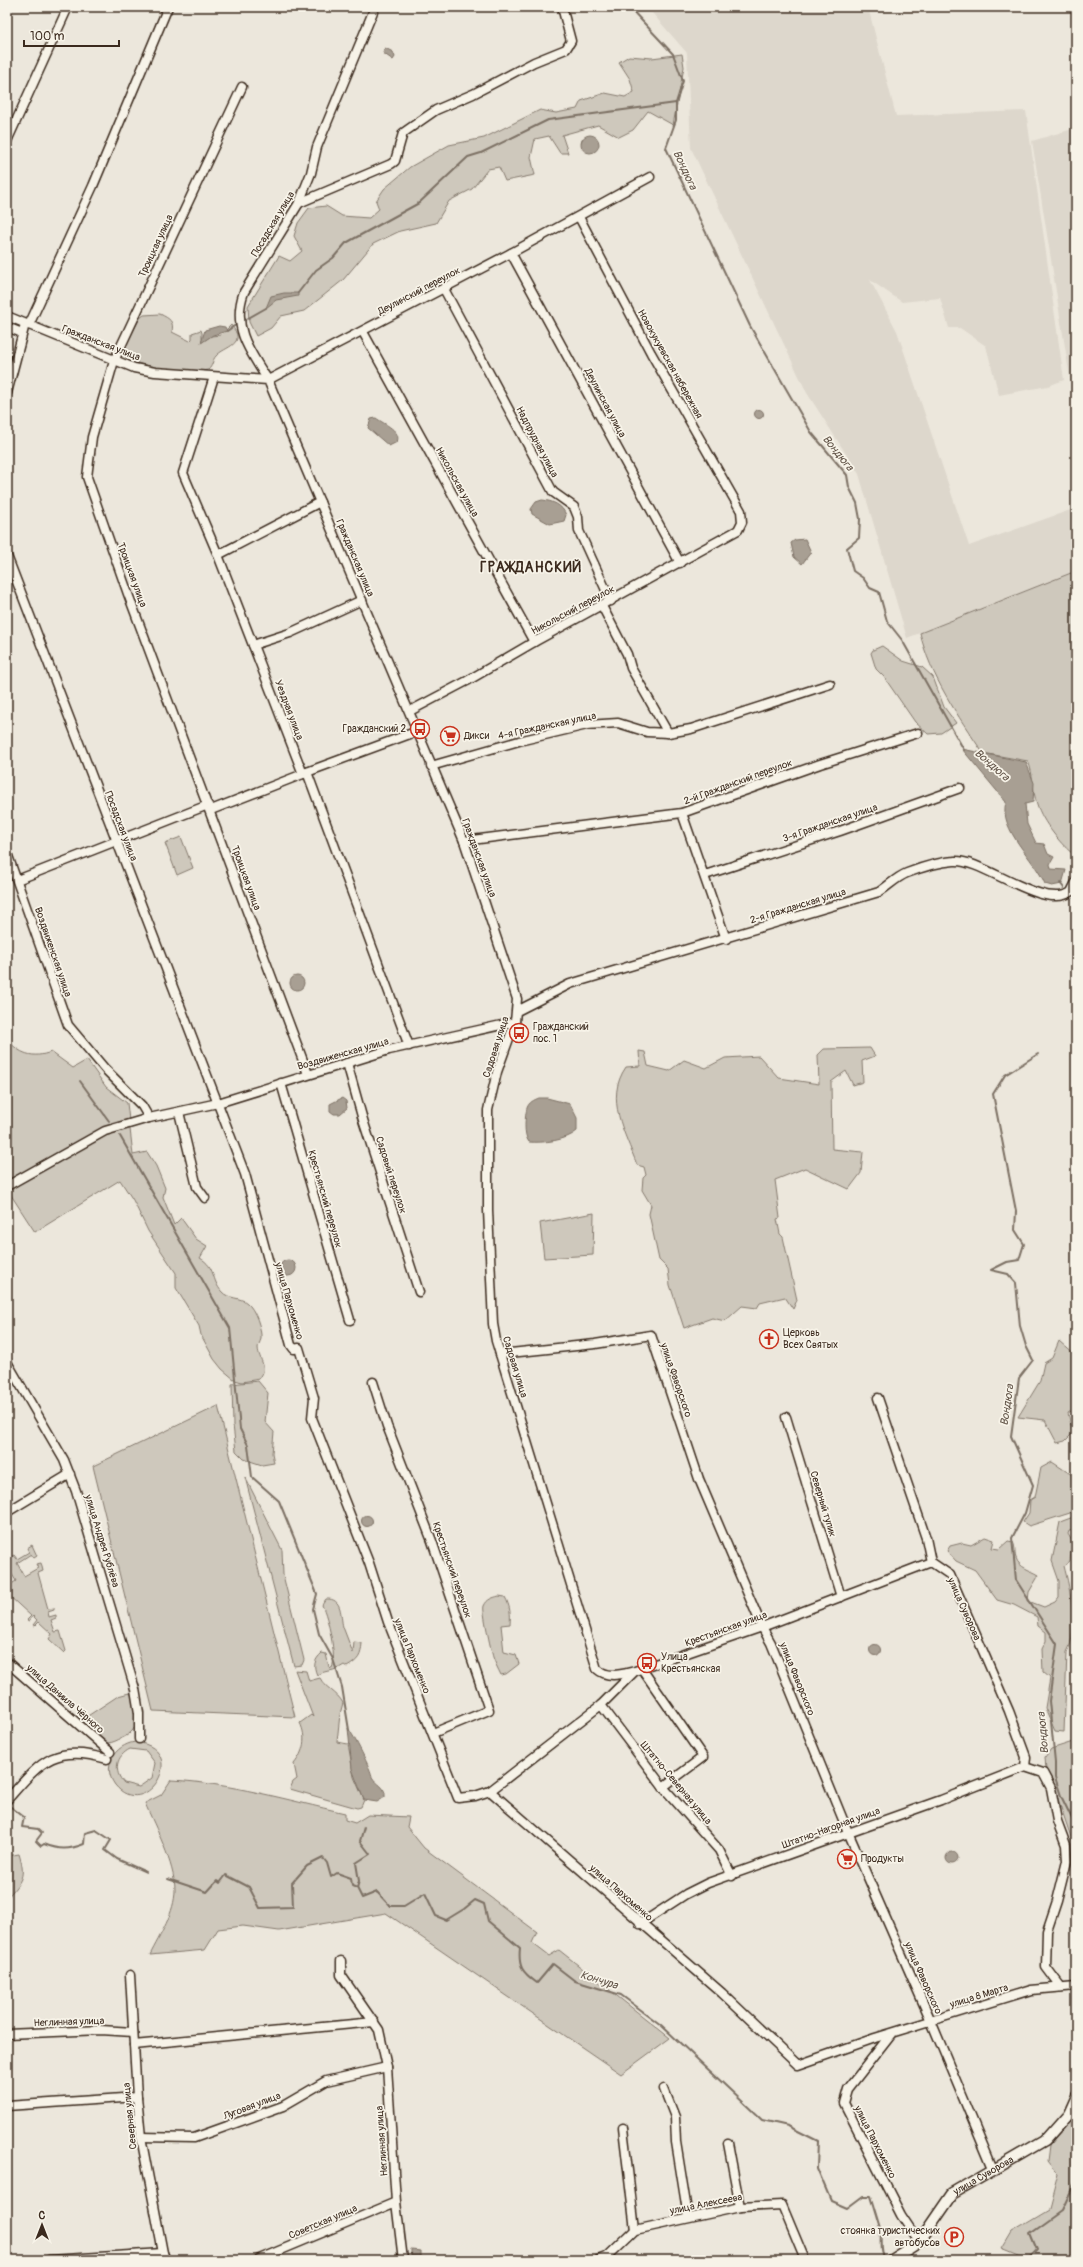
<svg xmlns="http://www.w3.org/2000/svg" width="1083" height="2267" viewBox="0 0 1083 2267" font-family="Pangolin,sans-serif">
<rect width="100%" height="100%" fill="#ece7dc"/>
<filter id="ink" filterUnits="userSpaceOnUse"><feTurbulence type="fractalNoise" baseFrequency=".025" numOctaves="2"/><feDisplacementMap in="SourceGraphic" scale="8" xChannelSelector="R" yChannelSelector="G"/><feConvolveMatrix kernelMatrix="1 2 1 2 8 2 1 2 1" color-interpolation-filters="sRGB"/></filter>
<g filter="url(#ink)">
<g fill="#ddd7cc">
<path d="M647,7H868L896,116L1026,111L1064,380L1048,386L999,395L986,346L960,328H949L940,298L902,302L870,280L897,331L969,546L1076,508V571L907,638L859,474L807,393L691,148L687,53Z"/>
<path d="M1076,128V396L1073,397L1032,141Z"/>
</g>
<g fill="#cec8bc" stroke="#84796d" fill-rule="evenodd">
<path d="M682,54L684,67L673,125L648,111L633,130L619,137L598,125L562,135L568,153H560L549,136L535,139L531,157L535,175L505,181L499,167L488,169L472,189L449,201L436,223L400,231L373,244L343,280L318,300L304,311L281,316L271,328L256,336L249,322L248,306L279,256L290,261L302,251L294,236L298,223L309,208L326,206L342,216L369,218L379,209L376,201L384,189L410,167L449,145L484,138L540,110L556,113L577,109L581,101L605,93L625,97L634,92L630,79L619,62L629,56L652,58Z"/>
<path d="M160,314C170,319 174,321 172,332L190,341L192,339V333L201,330L202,333V342L211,336L221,335L231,325C248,345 225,346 216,356C212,360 213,366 208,370C187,374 138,369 121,354L140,318L144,315Z"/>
<path d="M1076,571V856C1062,847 1042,821 1037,804C1032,790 1034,775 1028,761L983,753C958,716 930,676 920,633Z"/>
<path d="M882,646L903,661L922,667L933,677L944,707L956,723L941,733L928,734L915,722L884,677L876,669L871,653L873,650Z"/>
<path d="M181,837L193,868L177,875L165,843Z"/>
<path d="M7,1039C19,1054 33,1059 51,1052L73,1068L87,1060L106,1087L127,1103L133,1155L147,1152L156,1166L165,1188L163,1197L174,1225L181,1218L196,1239L207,1246L200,1258C216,1267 211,1280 222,1292C228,1299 241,1297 247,1303C255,1309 262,1329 261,1339C260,1342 258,1346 258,1348C259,1361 269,1367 259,1379L242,1382L235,1380L222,1369L214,1359L201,1335L199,1326L176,1288V1273L148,1231L133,1200L120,1180L35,1232L7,1189Z"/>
<path d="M870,1048L875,1056L862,1061L863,1082L853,1085L846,1071L831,1082L832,1149L863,1152L861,1173L849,1189L805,1168L775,1180L780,1218L777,1219L780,1234L783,1237L797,1300L793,1309L785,1297L760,1303L757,1308L742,1306L725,1321L712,1318L684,1328L670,1285L668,1269L659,1260L649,1214L651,1205L642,1190L643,1178L646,1175L644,1167L637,1165C625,1132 604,1099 626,1067L640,1066L639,1051L645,1052L648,1066L669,1071L684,1060L706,1068L725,1058L759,1056L779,1078L819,1084L818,1055L824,1049Z"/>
<path d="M594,1213L593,1255L544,1258L540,1223Z"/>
<path d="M1059,1341L1076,1356V1408L1068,1413L1073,1433L1065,1441L1057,1443L1045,1420L1018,1417L1040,1381L1044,1363L1052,1358Z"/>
<path d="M258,1381L268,1393L265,1422L274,1432L272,1453L274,1463L262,1465L244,1459L236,1451L233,1425L232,1384Z"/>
<path d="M218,1406L295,1717L153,1711L93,1466Z"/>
<path d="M1052,1462L1072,1475L1074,1504L1070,1513L1029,1526L1023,1522L1029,1513L1030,1500L1035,1497L1041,1468Z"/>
<path d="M245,1477L282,1550L283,1575L304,1660L302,1665L294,1666Z"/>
<path d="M1076,1516V1530L1069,1531L1068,1534L1072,1541L1070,1561L1064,1566C1070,1589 1079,1631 1067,1652L1064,1732L1055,1731L1045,1708L1050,1678L1043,1672L1042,1649L1046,1641V1632L1038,1626L1037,1617L1014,1605L997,1600L975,1570L956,1561L947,1551L950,1546L962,1543L971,1545L985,1537L994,1540L992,1548L999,1549L1008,1541L1013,1542C1016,1548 1014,1552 1016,1558C1019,1568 1031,1570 1039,1575L1029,1592L1028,1601L1044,1607L1055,1602L1059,1597V1581L1052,1561L1060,1522Z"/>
<path d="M32,1545L37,1556L34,1558L31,1554L17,1563L24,1576L38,1568L36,1564L41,1563L43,1571L38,1573L48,1609L54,1608V1610L48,1612L49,1617L56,1615V1618L51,1620L55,1632L60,1631L66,1651L64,1653L49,1639L52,1634L39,1622L35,1626L33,1625L37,1620L33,1616L29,1621L27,1620L31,1616L7,1594V1587L16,1581L10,1571L7,1573V1559L14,1555L17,1559L29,1552L27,1548Z"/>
<path d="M499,1596L505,1597C510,1606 511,1614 510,1624L501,1625L504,1652L516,1655L519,1664L506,1674L501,1675C498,1669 495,1663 493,1657C491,1650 482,1610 484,1606C487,1599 492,1598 499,1596Z"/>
<path d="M326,1599C343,1598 340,1615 343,1627C346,1636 350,1644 353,1653L354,1642L362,1643C361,1656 359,1660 347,1667L344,1665C332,1673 328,1669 317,1675C313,1666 314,1660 322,1653L326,1654L329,1667L332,1668C337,1657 328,1617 322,1605Z"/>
<path d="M295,1670L306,1671L309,1681L320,1678C325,1688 337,1692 343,1703L340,1714L337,1742L348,1744L354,1777L364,1800L361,1807L357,1808L290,1789L293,1782L297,1779L294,1764C304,1752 307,1737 300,1723L311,1715L313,1717Z"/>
<path d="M129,1693L132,1695C135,1713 143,1729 122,1738C117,1740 113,1743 107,1743L80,1721L118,1696Z"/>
<path d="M1076,1741V1852L1054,1787L1046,1771L1045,1757L1051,1749Z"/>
<path d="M135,1742C192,1748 146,1823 115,1785C101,1766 115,1745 135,1742ZM130,1749L146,1751L155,1763L152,1778L139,1787L124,1783C113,1771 116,1756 130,1749Z"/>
<path d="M171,1780C230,1783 287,1800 345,1813V1820L355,1823L368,1815L409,1817L407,1827L424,1848L537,1932L532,1943L549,1956L559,1950L670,2038L621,2074L386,1913L279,1931L243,1926L218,1929L205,1950L150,1955C160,1935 175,1912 175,1890C175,1864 155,1827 145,1803L161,1795Z"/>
<path d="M19,1854C26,1877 22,1880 7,1898V1856Z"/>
<path d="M1076,2110V2260H1031L1002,2248L1012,2231L1049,2209L1058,2175L1047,2161L1049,2145L1068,2123Z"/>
</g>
<g fill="#a89f93" stroke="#7c7064">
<path d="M385,48L393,52L395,57L393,60L383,53Z"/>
<circle cx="590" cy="144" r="9"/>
<path d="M284,293H298V296L276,300L266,308L271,296Z"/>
<path d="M219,326L225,327L227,331L213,335L201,343L205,330Z"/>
<circle cx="759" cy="414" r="4.5"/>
<path d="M376,418C384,424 402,431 397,442L389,446L368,428L371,419Z"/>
<path d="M542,500C553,501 562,505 566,515L564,521L550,524L532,514L531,509L536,502Z"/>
<path d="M805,539L811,552L802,564L794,557L791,543L795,540Z"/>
<path d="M962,749L1026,762L1034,783L1033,802L1025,804L1027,824L1036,843L1044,844L1048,854L1054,857L1050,864L1051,869L1066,870L1062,884L1052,886L1045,884C1035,859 998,830 1006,802Z"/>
<circle cx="297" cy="983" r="7"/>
<path d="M342,1098L346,1101L347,1108L340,1114H334L330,1111V1104Z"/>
<path d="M539,1098H547L570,1104L577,1118V1131C566,1141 543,1143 529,1142C523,1135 525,1116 527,1108C529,1102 534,1100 539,1098Z"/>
<circle cx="288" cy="1268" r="8"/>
<circle cx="367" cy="1521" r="5.5"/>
<circle cx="875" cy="1650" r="5.5"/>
<path d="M348,1728C353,1734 372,1771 372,1777C377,1785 386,1786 385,1797L377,1802L364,1800L352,1769Z"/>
<circle cx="952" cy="1858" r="6"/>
<path d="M411,2250L421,2251V2258L411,2256Z"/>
</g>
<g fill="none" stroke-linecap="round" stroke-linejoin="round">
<g stroke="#7c7064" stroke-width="2">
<path d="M629,7L673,54L683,81L676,103V120L666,148L750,326L811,432L847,475L849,487L857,503L860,519L859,538L847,548L853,571L863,578L870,588L879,592L887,621L902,640L964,750"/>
<path d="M298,293L316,270L333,258L346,243L419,203L468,157L481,153L548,120L676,103"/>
<path d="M243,321L266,308"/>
<path d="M227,331L237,324"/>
<path d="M1060,883L1064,888"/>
<path d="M1038,1054L1005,1075L993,1094L1016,1211L1015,1230L1024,1244L1019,1260L1007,1262L991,1270L1008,1274L1016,1283L1020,1326L1026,1346L1033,1360L1019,1378L1011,1436L1033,1485L1025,1513L1012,1538L1016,1580L1057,1644L1049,1701L1055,1762V1777L1061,1796L1076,1827"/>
<path d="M80,1081L109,1121"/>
<path d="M120,1136L230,1328L240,1429L248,1445L252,1477L279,1501L317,1594L313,1609L319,1634L333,1659L342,1687L349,1730"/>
<path d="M11,1807L24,1817L22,1827L38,1829L42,1833L36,1841L41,1846L44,1844C59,1850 69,1850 84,1844L85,1833L96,1830L111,1840L105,1850L117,1859L146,1872"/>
<path d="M168,1879L207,1892L217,1881L220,1883L226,1875L249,1887L260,1908L293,1907L292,1883L307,1866L323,1858L327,1863L331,1877L337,1873L351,1878L352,1886L357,1888L362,1898L377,1892L390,1906H404L425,1893L436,1916L446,1920L464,1909L475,1900L484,1904L488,1921L520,1948C518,1967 522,1972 537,1983L553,1964L575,1981L621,1995L661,2025L762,2120L788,2126L818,2141L817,2168L831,2201L847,2208L863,2196H871C872,2199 880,2226 881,2229C881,2239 879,2251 884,2260"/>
<path d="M357,1888L359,1881L356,1863L370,1854L360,1841L364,1827"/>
<path d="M1027,2260L1037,2250L1030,2233L1062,2210L1076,2180"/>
</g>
<defs>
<g id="minor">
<path d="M375,7L317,147L311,173L299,203L244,292C231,327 250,352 268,380L511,253L650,177"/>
<path d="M242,87L114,361L92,437L87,477L128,594L308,1074"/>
<path d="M7,141L68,7"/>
<path d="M299,203L391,164L395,161L403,133L436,110L473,94L534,62L566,49L571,41L562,7"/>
<path d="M511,253L680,563"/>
<path d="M444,289L553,492L574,507L578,517L579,531L611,601"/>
<path d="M7,316L134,368L155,372L268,380L464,841L517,999L515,1022L497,1072L488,1110V1210L493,1324L496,1341L597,1669C608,1679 622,1674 635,1671L762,1627L931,1562"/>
<path d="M29,325L93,186L168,7"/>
<path d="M7,327L22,333"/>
<path d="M363,332L534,642"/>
<path d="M214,377L183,473L218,555L303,774L307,772L409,1046"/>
<path d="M7,393L25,324"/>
<path d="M218,555L320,502"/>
<path d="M7,556L245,1174L291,1345L294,1349L299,1348L314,1398L312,1418L369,1563L388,1622L458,1798L475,1796L490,1791L722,1993L798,2065L875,2038L1031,1990L1076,1986"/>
<path d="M602,606L627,654L631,668L668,733"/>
<path d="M253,645L290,633L362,600"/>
<path d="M410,711L467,681L534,642L738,530L742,522L741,511L651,353L579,217"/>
<path d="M431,766L519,741L587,725L618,723L647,732L668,733L691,729L830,684"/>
<path d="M307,772L418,731"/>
<path d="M211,810L303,774"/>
<path d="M682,813L726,939"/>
<path d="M464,841L682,813L820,764L918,733"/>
<path d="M7,853L68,1025L105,1069L142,1106L149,1118L218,1103L389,1050L515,1022"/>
<path d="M705,875L840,831L960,788"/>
<path d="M17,880L208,805"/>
<path d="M517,1011L570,984L879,892C888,886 897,877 907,873C920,868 940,862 954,861C981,858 1043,911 1071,892L1076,882"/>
<path d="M347,1063L363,1120L419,1292"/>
<path d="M281,1083L350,1320"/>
<path d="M179,1112L197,1187L205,1198"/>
<path d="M7,1186L105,1131L149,1118"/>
<path d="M500,1354L595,1344L651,1335L699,1479L762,1627L771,1643L848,1832L931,2021L993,2169"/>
<path d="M7,1362L64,1460L76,1491L135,1689L139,1713V1739"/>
<path d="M373,1382L387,1426L432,1541L489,1710L433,1733"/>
<path d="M786,1417L841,1597"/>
<path d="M7,1512L70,1474"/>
<path d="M7,1662L110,1752"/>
<path d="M642,1669L703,1757L663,1787"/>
<path d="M601,1705L663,1787L719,1850L732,1876"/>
<path d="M1025,1767L1043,1773L1051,1788L1057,1821L1066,1845L1067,1861L1057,1901L1047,1931L1046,1967L1061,1987"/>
<path d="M490,1791L601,1705L634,1672"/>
<path d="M7,1800C40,1763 54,1743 107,1759"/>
<path d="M640,1924L686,1894L708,1883L941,1800L1025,1767L1026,1757L1009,1711L950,1575L931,1562L926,1538L878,1398"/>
<path d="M341,1961V1975L379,2030L387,2067L396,2202L403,2260"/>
<path d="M130,1975L137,2097L141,2137L163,2253"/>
<path d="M7,2034L101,2030L133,2032"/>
<path d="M891,2034L848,2089L844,2103L901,2215L919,2242"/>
<path d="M134,2045L374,2022"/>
<path d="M664,2089L675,2117L676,2142L688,2217"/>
<path d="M7,2106L137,2097"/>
<path d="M623,2128L635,2230"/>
<path d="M141,2137L194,2138L283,2106L326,2081L387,2067"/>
<path d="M728,2143L740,2207"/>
<path d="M49,2260L163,2253L166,2260"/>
<path d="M257,2260L396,2202"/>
<path d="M598,2260L608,2256L635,2230L740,2207L782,2205L805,2260"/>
</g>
<g id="major">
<path id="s1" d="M891,2260L919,2242L952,2194L1045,2140L1068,2114L1076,2096"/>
</g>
</defs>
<use href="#minor" stroke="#3b2a1e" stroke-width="11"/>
<use href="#major" stroke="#3b2a1e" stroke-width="13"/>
<use href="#minor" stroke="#f7f3e8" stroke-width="8"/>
<use href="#major" stroke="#f7f3e8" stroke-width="10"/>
</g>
</g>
<defs>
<symbol id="bus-ring" viewBox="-11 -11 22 22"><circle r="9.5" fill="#f7f3e8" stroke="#c8321e" stroke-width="1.5"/><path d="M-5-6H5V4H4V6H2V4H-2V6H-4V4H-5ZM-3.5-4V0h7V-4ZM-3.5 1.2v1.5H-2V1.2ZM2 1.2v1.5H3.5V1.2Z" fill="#c8321e"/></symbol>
<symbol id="supermarket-ring" viewBox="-11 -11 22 22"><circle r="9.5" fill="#f7f3e8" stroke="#c8321e" stroke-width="1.5"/><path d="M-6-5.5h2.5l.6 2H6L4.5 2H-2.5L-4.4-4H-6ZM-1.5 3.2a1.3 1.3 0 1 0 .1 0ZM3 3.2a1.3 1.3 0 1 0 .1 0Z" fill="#c8321e"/></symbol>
<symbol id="church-ring" viewBox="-11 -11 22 22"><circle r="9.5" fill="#f7f3e8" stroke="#c8321e" stroke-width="1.5"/><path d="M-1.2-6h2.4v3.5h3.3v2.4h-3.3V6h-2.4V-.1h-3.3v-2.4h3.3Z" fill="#c8321e"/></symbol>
<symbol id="parking-ring" viewBox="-11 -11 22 22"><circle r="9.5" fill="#f7f3e8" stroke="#c8321e" stroke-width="1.5"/><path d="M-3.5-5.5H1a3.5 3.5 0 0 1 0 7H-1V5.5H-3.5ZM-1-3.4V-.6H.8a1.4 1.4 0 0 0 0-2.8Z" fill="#c8321e"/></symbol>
</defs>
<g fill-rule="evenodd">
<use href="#bus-ring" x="409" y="718" width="22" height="22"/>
<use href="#supermarket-ring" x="439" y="725" width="22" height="22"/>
<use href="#bus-ring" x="508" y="1022" width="22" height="22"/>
<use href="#church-ring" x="758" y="1328" width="22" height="22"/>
<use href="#bus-ring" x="636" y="1652" width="22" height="22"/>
<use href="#supermarket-ring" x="836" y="1848" width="22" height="22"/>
<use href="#parking-ring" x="943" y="2226" width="22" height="22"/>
</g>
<g text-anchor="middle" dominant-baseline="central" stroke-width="3.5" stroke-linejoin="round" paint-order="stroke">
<g font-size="10" fill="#3b2a1e" stroke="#f7f3e8">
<text transform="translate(273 224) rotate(-59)">Посадская улица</text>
<text transform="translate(156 246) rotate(-65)">Троицкая улица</text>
<text transform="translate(419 291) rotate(-28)">Деулинский переулок</text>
<text transform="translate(101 343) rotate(21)">Гражданская улица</text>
<text transform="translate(670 364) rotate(61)">Новокукуевская набережная</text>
<text transform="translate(605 403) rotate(62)">Деулинская улица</text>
<text transform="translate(537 442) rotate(62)">Надпрудная улица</text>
<text transform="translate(457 482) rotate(61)">Никольская улица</text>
<text transform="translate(355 558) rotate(67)">Гражданская улица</text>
<text transform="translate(132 575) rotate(70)">Троицкая улица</text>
<text transform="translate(573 610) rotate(-28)">Никольский переулок</text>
<text transform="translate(289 710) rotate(69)">Уездная улица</text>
<text transform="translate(547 726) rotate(-12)">4-я Гражданская улица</text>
<text transform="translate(738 782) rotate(-20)">2-й Гражданский переулок</text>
<text transform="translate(830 823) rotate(-19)">3-я Гражданская улица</text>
<text transform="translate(121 826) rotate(69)">Посадская улица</text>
<text transform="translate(479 858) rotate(70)">Гражданская улица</text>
<text transform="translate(246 878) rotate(70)">Троицкая улица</text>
<text transform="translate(798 906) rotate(-17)">2-я Гражданская улица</text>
<text transform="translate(53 952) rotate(71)">Воздвиженская улица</text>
<text transform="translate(496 1047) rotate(-72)">Садовая улица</text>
<text transform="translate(343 1054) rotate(-16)">Воздвиженская улица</text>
<text transform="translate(391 1175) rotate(72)">Садовый переулок</text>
<text transform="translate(325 1199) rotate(74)">Крестьянский переулок</text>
<text transform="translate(289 1301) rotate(74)">улица Пархоменко</text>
<text transform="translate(515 1367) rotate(73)">Садовая улица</text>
<text transform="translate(676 1380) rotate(71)">улица Фаворского</text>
<text transform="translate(823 1504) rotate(73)">Северный тупик</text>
<text transform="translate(102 1541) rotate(73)">улица Андрея Рублёва</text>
<text transform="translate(452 1570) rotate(71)">Крестьянский переулок</text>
<text transform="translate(964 1609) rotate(66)">улица Суворова</text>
<text transform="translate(726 1629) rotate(-20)">Крестьянская улица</text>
<text transform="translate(412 1656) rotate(68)">улица Пархоменко</text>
<text transform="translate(797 1679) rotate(68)">улица Фаворского</text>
<text transform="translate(65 1699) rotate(41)">улица Даниила Чёрного</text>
<text transform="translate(676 1783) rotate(50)">Штатно-Северная улица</text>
<text transform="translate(831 1828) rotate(-20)">Штатно-Нагорная улица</text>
<text transform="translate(621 1893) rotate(41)">улица Пархоменко</text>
<text transform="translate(923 1978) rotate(66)">улица Фаворского</text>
<text transform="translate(979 1996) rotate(-17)">улица 8 Марта</text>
<text transform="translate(69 2022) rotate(-2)">Неглинная улица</text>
<text transform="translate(252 2106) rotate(-21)">Луговая улица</text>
<text transform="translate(130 2116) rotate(-96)">Северная улица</text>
<text transform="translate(382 2141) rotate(-94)">Неглинная улица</text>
<text transform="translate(875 2142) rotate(63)">улица Пархоменко</text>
<text stroke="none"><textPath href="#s1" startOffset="128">улица Суворова</textPath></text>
<text transform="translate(706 2204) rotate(-11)">улица Алексеева</text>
<text transform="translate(323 2222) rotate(-23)">Советская улица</text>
</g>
<g font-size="10" fill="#3b2a1e" stroke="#f7f3e8" text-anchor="start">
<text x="406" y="729" text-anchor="end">Гражданский 2</text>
<text x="464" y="736">Дикси</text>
<text x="533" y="1027">Гражданский<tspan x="533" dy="12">пос. 1</tspan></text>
<text x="783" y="1333">Церковь<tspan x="783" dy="12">Всех Святых</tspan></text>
<text x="661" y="1657">Улица<tspan x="661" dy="12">Крестьянская</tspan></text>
<text x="861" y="1859">Продукты</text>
<text x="940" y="2231" text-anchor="end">стоянка туристических<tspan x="940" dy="12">автобусов</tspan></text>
</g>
<g font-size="11" font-style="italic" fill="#615347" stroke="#f7f3e8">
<text transform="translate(685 170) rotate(65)">Вондюга</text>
<text transform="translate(838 453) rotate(51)">Вондюга</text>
<text transform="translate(992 765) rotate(41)">Вондюга</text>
<text transform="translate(1007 1405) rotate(-82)">Вондюга</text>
<text transform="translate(1043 1733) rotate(-95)">Вондюга</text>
<text transform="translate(599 1980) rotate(17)">Кончура</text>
</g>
<g font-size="14" font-weight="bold" letter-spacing="1" fill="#3b2a1e" stroke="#f7f3e8">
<text x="531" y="567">ГРАЖДАНСКИЙ</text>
</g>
</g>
<rect width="1083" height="2267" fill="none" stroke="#f7f3e8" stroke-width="24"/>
<rect x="12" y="12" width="1059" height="2243" fill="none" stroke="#3b2a1e" stroke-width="1.5" filter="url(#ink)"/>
<g transform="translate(42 2225)" stroke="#f7f3e8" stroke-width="3" paint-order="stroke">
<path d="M0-3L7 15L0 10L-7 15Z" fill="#3b2a1e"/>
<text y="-6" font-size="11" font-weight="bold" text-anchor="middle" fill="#3b2a1e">С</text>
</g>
<path d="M24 40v6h95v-6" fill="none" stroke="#3b2a1e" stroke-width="2"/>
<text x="30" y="40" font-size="12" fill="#3b2a1e" stroke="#f7f3e8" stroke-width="3" paint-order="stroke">100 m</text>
</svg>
